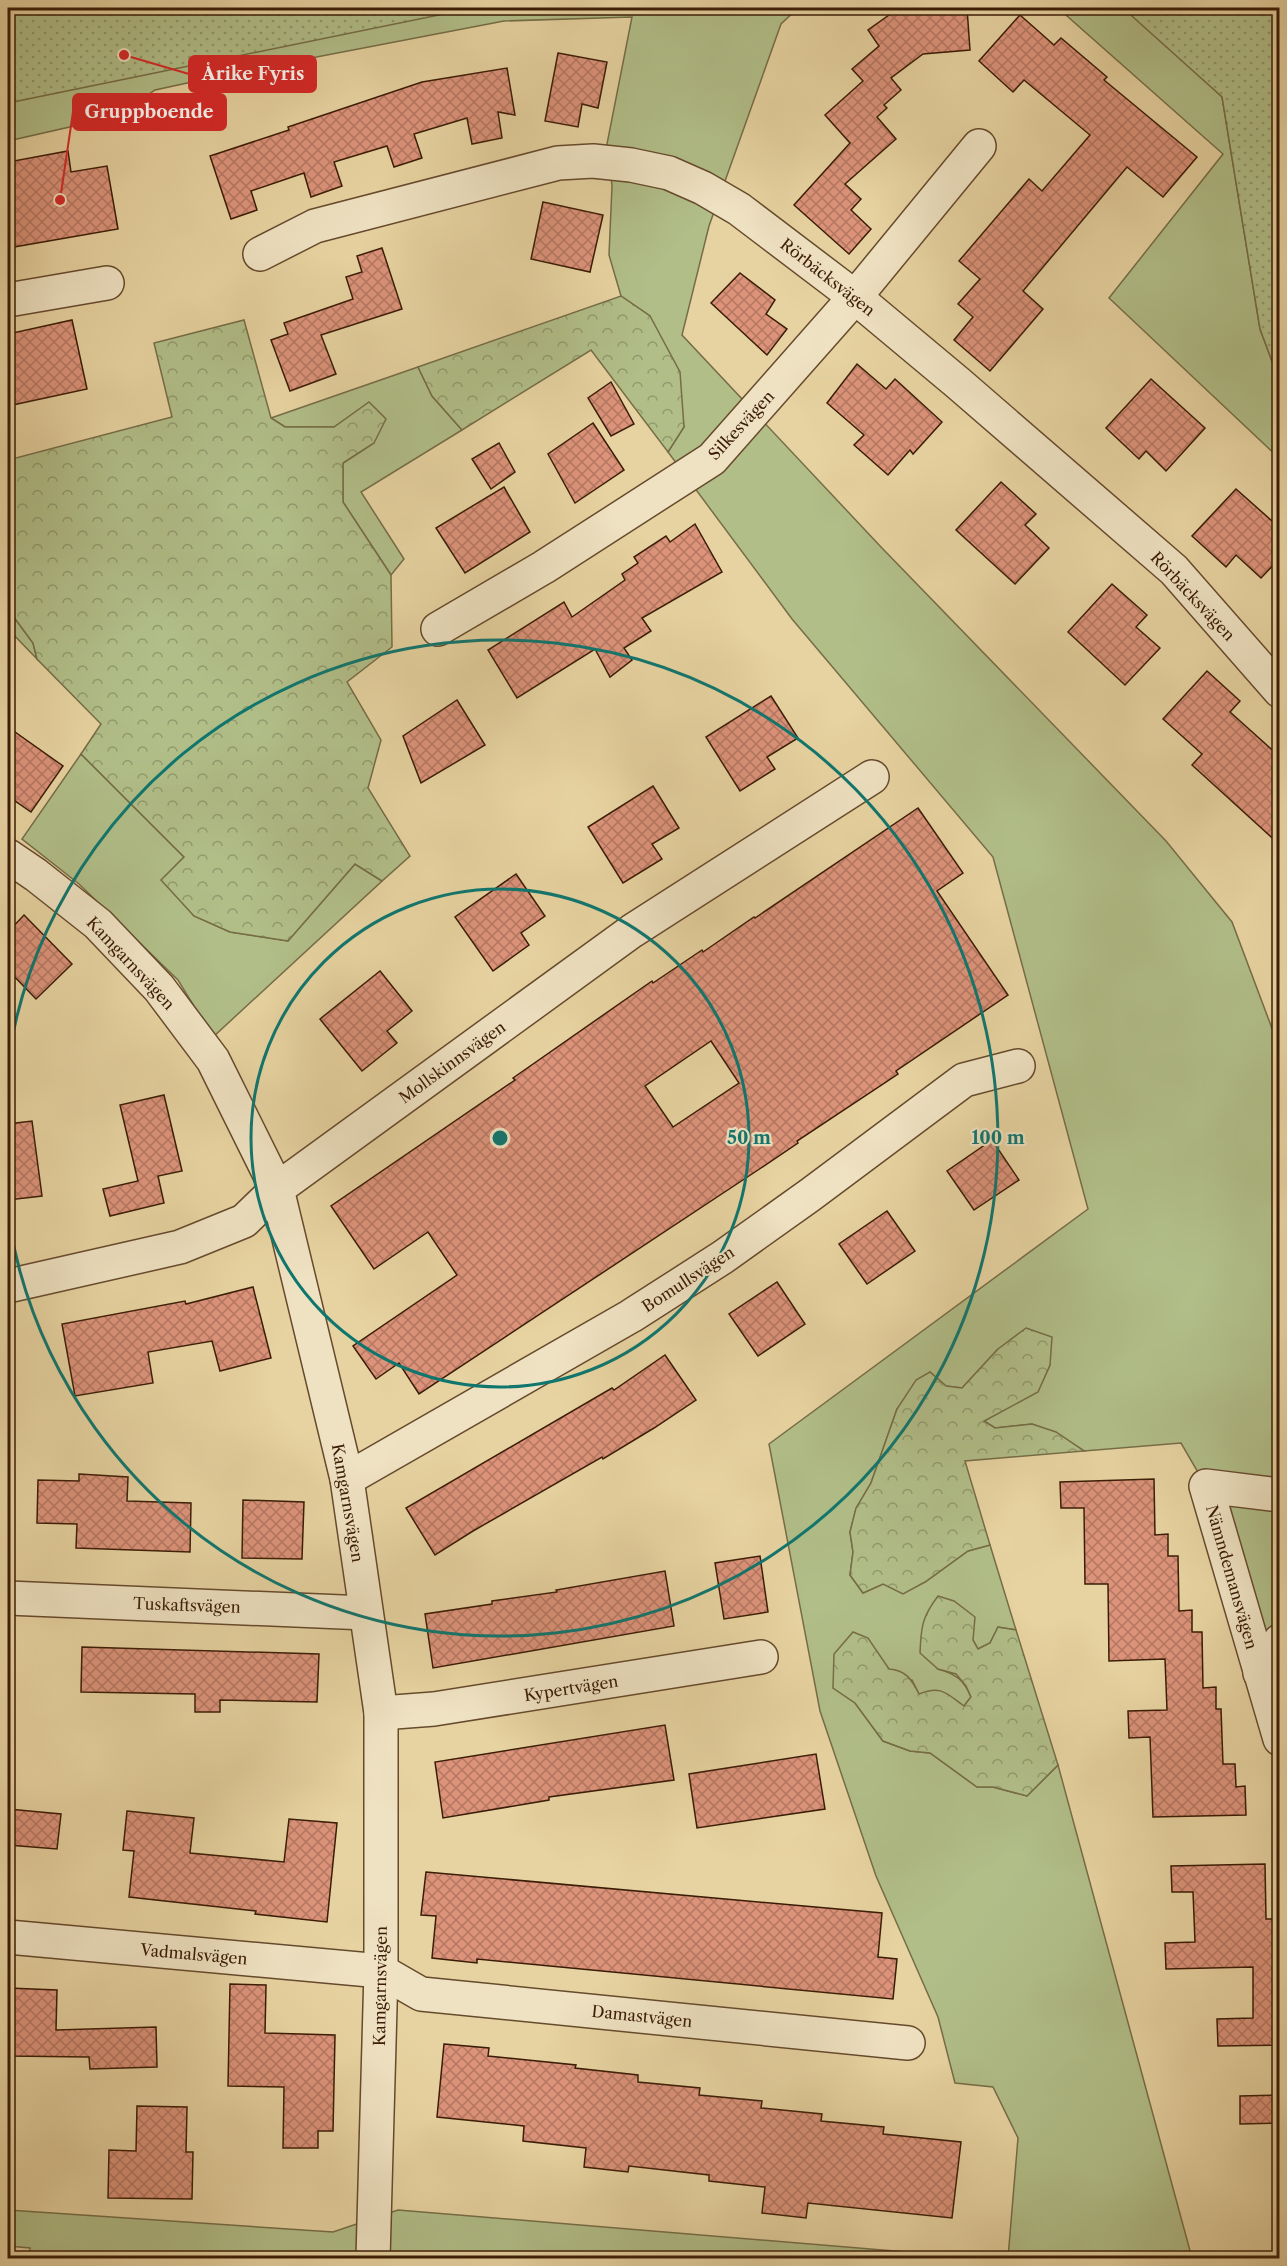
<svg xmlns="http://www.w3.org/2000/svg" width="1287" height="2266" viewBox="0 0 1287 2266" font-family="'Libre Caslon Text',serif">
<defs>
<pattern id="forest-crowns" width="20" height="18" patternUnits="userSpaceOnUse" patternTransform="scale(1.5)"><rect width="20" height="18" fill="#b1be88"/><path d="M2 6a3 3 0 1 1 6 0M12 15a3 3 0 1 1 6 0" fill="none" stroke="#919a6d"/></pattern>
<pattern id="park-dots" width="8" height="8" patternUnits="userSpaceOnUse" patternTransform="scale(1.5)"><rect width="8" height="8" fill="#b1be88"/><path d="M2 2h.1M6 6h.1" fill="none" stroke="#919a6d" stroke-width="1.8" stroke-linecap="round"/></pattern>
<pattern id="building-cross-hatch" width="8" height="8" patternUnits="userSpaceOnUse" patternTransform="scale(1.5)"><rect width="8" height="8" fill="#dc937a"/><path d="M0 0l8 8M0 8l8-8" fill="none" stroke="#b47762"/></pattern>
</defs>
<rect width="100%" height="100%" fill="#e7d3a1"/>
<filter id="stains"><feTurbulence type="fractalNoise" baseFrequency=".00333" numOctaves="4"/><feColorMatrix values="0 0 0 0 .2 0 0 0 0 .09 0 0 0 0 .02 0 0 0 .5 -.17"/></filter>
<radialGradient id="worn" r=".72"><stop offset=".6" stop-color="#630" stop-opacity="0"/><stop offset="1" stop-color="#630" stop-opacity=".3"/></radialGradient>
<g fill="#b1be88" stroke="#766d47" stroke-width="1.5">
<path d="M421,8H798L781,24L709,226L682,335L881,547L1166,841L1232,922L1279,1047V1739L1206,1486L1181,1443L1084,1451L1056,1433L1032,1424L995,1428L984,1421L1038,1391L1050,1365L998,1349L962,1388L946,1386L930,1372L897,1409L871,1483L856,1509L850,1532L853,1552L850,1575L863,1593L883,1584L925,1582L968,1551L990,1545L1016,1630L998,1627L990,1643L978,1649L973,1640L938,1669C956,1674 964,1680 971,1697L964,1706L919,1694L912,1680L834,1688L855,1703L883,1741L910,1751L930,1753L977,1787H993L1027,1796L1058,1765L1192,2258H1008L1018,2138L993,2087L955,2083L938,2017L876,1876L820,1711L769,1444L1088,1209L993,857L792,619L668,452L684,427L650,316L621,296L609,255L612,186L607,144L632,17L504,21L238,72L155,90L118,116L8,141V83Z"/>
<path d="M1058,8H1138L1222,97L1260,329L1279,380V458L1109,298L1223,154Z"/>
<path d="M418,367L432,396L462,430L361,492L404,559L391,575L343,502V463L374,443L369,403L334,427H285L271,418Z"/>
<path d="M8,609L33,643L37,659L8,629Z"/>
<path d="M81,754L184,857L162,880L194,916L230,932L288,941L355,864L382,881L213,1037L178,980L79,884L22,839Z"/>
<path d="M8,2210L333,2232L398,2210L979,2258H29L30,2248L8,2246Z"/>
</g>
<g fill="url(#forest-crowns)" stroke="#766d47" stroke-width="1.5">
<path d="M621,296L650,316L680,372L684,427L668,452L591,350L462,430L432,396L418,367Z"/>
<path d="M244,320L271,418L285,427H334L369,402L386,419L374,443L343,463V502L391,575L392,647L347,682L381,740L368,788L410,856L382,881L355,864L288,941L230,932L194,916L161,880L184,857L81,754L101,724L37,659L33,643L8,609V460L172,417L154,343Z"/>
<path d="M1026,1328L1052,1337L1050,1365L1038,1392L984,1421L995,1428L1032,1424L1056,1432L1084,1451L965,1461L990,1545L968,1551L925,1582L903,1594L883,1584L863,1593L850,1575L853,1552L850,1532L856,1508L871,1483L897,1409L916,1380L930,1372L946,1386L962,1388L998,1349Z"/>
<path d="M938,1596L954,1601L975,1617L973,1640L978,1649L990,1643L998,1627L1016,1630L1058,1765L1027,1796L993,1787H977L930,1753L910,1751L883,1741L855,1703L833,1688L834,1654L853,1632L868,1638L889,1669C906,1670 912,1680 919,1694C941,1685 946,1693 964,1706L971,1697L966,1686L956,1674L938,1669L920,1653C921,1627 922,1617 938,1596Z"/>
</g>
<g fill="url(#park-dots)" stroke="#766d47" stroke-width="1.5">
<path d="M8,8H473L8,103Z"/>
<path d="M1123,8H1279V380L1260,329L1222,97Z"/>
</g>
<g fill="url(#building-cross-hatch)" stroke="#3b1c06" stroke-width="1.5" fill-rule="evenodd">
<path d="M899,8H967L970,50L923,54L891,78L901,90L884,105L887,108L877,117L896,139L845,184L861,199L851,210L871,229L849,254L794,205L850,143L825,115L863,81L852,69L879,46L868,30Z"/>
<path d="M1020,15L1054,45L1061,38L1107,77L1104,80L1197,157L1163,197L1127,167L1023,291L1043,309L990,371L954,340L973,317L958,304L980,279L959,261L1029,179L1042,191L1090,135L1024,80L1013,92L979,61Z"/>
<path d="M558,53L607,62L598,108L582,104L578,127L545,121Z"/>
<path d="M507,68L515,115L498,112L502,138L472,144L467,118L414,134L422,158L394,167L387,146L334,162L342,186L311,197L304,173L251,191L257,210L231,219L210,156L289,130L288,127L422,82Z"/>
<path d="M68,151L71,172L107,166L118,229L8,248V162Z"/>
<path d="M543,202L603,215L590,272L531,259Z"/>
<path d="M382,248L402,309L321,335L336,374L290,391L271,340L288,334L284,323L353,299L346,277L362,272L357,256Z"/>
<path d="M740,273L775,300L766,314L787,329L767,355L711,303Z"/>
<path d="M72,320L87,389L8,406V334Z"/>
<path d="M857,364L886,389L895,379L942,422L913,454L910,450L888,475L854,445L864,435L827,403Z"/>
<path d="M1151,379L1205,428L1166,471L1146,451L1139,459L1106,428Z"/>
<path d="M611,382L634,424L611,436L588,398Z"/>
<path d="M593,423L624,470L575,503L548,454Z"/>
<path d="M499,443L515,472L491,489L472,459Z"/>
<path d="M1001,482L1036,514L1025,525L1049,548L1015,584L956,530Z"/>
<path d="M504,487L530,532L465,573L436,528Z"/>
<path d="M1236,489L1280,528V558L1261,578L1236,555L1226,567L1192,536Z"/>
<path d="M695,524L722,572L642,618L651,631L624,648L632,660L610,677L595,649L517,698L488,650L564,602L572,617L625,580L622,574L638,563L634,557L666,536L670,542Z"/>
<path d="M1112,584L1147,615L1136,627L1160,648L1125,685L1068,632Z"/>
<path d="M1207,671L1240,701L1230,712L1280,757V845L1192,765L1202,754L1163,719Z"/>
<path d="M771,696L798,738L767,757L775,769L740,791L706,737Z"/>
<path d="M457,700L485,745L421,783L403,736Z"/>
<path d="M8,727L63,766L31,812L8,796Z"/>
<path d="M653,786L679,828L652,844L662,859L623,883L588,827Z"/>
<path d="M918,808L963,873L937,891L1008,995L896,1071L898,1074L797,1141L798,1143L761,1168L419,1394L399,1363L376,1379L353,1346L457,1275L428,1232L374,1269L331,1206L515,1080L513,1078L652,981L653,983L702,950L703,952L754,917L755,918ZM711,1041L739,1083L673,1127L645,1086Z"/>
<path d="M516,874L545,916L521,933L529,945L493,971L455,917Z"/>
<path d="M24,915L72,964L36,999L8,970V932Z"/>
<path d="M380,971L412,1011L387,1031L397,1043L362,1071L320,1019Z"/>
<path d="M164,1095L182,1171L158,1176L164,1203L110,1216L103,1189L138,1181L120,1105Z"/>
<path d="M32,1121L42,1196L8,1200V1124Z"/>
<path d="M992,1140L1019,1180L974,1210L947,1171Z"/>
<path d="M887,1211L915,1251L867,1284L839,1244Z"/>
<path d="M777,1282L805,1324L758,1356L729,1314Z"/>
<path d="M253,1287L271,1358L220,1371L212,1341L148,1352L153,1383L75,1396L62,1324L185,1301L186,1304Z"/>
<path d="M665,1355L696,1400L654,1428L603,1459L602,1457L473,1531L435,1555L406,1508L612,1388L614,1390Z"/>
<path d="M79,1474L128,1477L127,1501L191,1503L190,1552L76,1548L77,1524L37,1523L38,1480L79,1481Z"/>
<path d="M1154,1479L1155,1535L1168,1534V1556H1178L1179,1611L1192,1610V1632H1202L1203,1688L1216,1687V1709H1221L1223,1764H1235L1236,1787L1245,1786L1246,1815L1153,1817L1150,1737L1129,1738L1128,1711L1167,1710L1165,1659L1109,1661L1108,1584H1085L1084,1508H1061L1060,1482Z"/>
<path d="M243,1500L304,1502L302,1559L242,1558Z"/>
<path d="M760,1556L768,1612L724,1619L715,1563Z"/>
<path d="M665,1571L674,1626L433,1668L425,1614L492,1604V1601L557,1592L556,1590Z"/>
<path d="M82,1647L319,1654L317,1702L220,1700V1712H195V1694L81,1692Z"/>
<path d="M665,1725L674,1780L549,1797V1800L443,1818L435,1762Z"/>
<path d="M816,1754L825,1809L697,1828L689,1774Z"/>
<path d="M8,1809L61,1814L57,1849L8,1845Z"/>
<path d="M127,1811L194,1818L190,1853L284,1862L289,1819L337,1823L327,1922L255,1914L256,1911L129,1897L134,1851L123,1850Z"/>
<path d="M1265,1864L1266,1919H1279L1280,2045L1218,2046L1217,2019L1253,2018V1967L1166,1969L1165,1943L1195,1942L1193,1892H1172L1171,1866Z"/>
<path d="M426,1872L882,1913L878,1957L897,1959L893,1999L477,1959V1963L432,1958L436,1916L421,1915Z"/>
<path d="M230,1984L266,1985L265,2033L335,2035L333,2131H318V2148H283L284,2087L228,2086Z"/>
<path d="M8,1988L57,1990L56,2030L156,2027L157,2067L90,2069L89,2057L8,2056Z"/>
<path d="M444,2044L489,2048L488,2056L576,2065L575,2068L638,2075V2082L700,2088L699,2095L762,2101L761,2108L822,2114L821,2121L884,2127L883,2134L961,2142L952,2218L808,2203L806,2218L762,2213L765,2187L709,2181V2175L629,2166L628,2172L584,2167L586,2148L523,2141L524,2126L437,2117Z"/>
<path d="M1280,2095V2123L1240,2124V2096Z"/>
<path d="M137,2106L187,2107L186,2152H193L192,2199L108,2198L109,2150L136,2151Z"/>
</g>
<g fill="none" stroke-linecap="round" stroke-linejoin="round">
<defs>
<g id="minor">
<path d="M260,254L315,226L558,163L593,161L631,165L669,173L703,188L739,209L855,297L958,383L1174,570L1280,691"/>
<path d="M8,300L107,283"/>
<path d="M438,629L544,567L712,459L855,297L979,146"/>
<path d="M8,856L36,875L98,924L159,988L213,1060L277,1189L347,1479L381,1713V1971L373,2258"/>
<path d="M8,1286L180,1247L244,1221L277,1189L632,931L872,777"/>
<path d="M347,1479L631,1316L723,1257L810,1195L964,1080L1018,1066"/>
<path d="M1280,1495L1206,1486L1280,1739"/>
<path d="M8,1598L366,1613"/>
<path d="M1260,1673L1280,1641"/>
<path d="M381,1713L434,1709L761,1657"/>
<path d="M8,1937L381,1971L421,1994L908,2043"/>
</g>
</defs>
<use href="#minor" stroke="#664a2d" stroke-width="36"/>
<use href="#minor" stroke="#efe2c2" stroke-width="33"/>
</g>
<g fill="none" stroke="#0f766e" stroke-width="3">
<circle cx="500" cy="1138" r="249"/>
<path d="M8 1060A498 498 0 1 1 8 1216"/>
</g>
<g text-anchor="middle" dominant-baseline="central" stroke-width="4.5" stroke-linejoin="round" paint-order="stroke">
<g font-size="16" fill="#3b1c06" stroke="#efe2c2">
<text transform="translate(828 277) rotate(38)">Rörbäcksvägen</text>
<text transform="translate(741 425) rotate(-47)">Silkesvägen</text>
<text transform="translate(1193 596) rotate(47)">Rörbäcksvägen</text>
<text transform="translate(131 963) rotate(47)">Kamgarnsvägen</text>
<text transform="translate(452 1062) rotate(-36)">Mollskinnsvägen</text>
<text transform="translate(688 1279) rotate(-33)">Bomullsvägen</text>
<text transform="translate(348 1503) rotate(80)">Kamgarnsvägen</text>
<text transform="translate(1232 1577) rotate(74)">Nämndemansvägen</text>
<text transform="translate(187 1605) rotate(2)">Tuskaftsvägen</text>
<text transform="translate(571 1688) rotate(-9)">Kypertvägen</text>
<text transform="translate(194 1954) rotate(5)">Vadmalsvägen</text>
<text transform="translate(380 1986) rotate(-89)">Kamgarnsvägen</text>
<text transform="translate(642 2016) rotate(6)">Damastvägen</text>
</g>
</g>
<circle cx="500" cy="1138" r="9" fill="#0f766e" stroke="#efe2c2" stroke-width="3"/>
<g font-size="18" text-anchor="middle" font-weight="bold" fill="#0f766e" stroke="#efe2c2" stroke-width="4.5" stroke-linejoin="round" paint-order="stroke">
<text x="749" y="1144">50 m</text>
<text x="998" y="1144">100 m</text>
</g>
<path fill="none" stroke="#d62828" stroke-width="2" d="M124 55L189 74M60 200L73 112"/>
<g fill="#d62828" stroke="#efe2c2" stroke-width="2">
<circle cx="124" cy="55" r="6"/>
<circle cx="60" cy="200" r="6"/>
</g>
<g fill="#d62828" stroke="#d62828" stroke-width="2">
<rect x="189" y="56" width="127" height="36" rx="6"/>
<rect x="73" y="94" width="153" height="36" rx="6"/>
</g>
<g font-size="18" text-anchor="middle" font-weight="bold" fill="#fff">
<text x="253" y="80">Årike Fyris</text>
<text x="149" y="118">Gruppboende</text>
</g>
<rect width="1287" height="2266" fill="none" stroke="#e7d3a1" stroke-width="30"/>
<rect x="9" y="9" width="1269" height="2248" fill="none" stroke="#3b1c06" stroke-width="3"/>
<rect x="15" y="15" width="1257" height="2236" fill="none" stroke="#3b1c06" stroke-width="1.5"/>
<rect width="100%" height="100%" filter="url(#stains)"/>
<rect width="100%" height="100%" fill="url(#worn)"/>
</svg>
